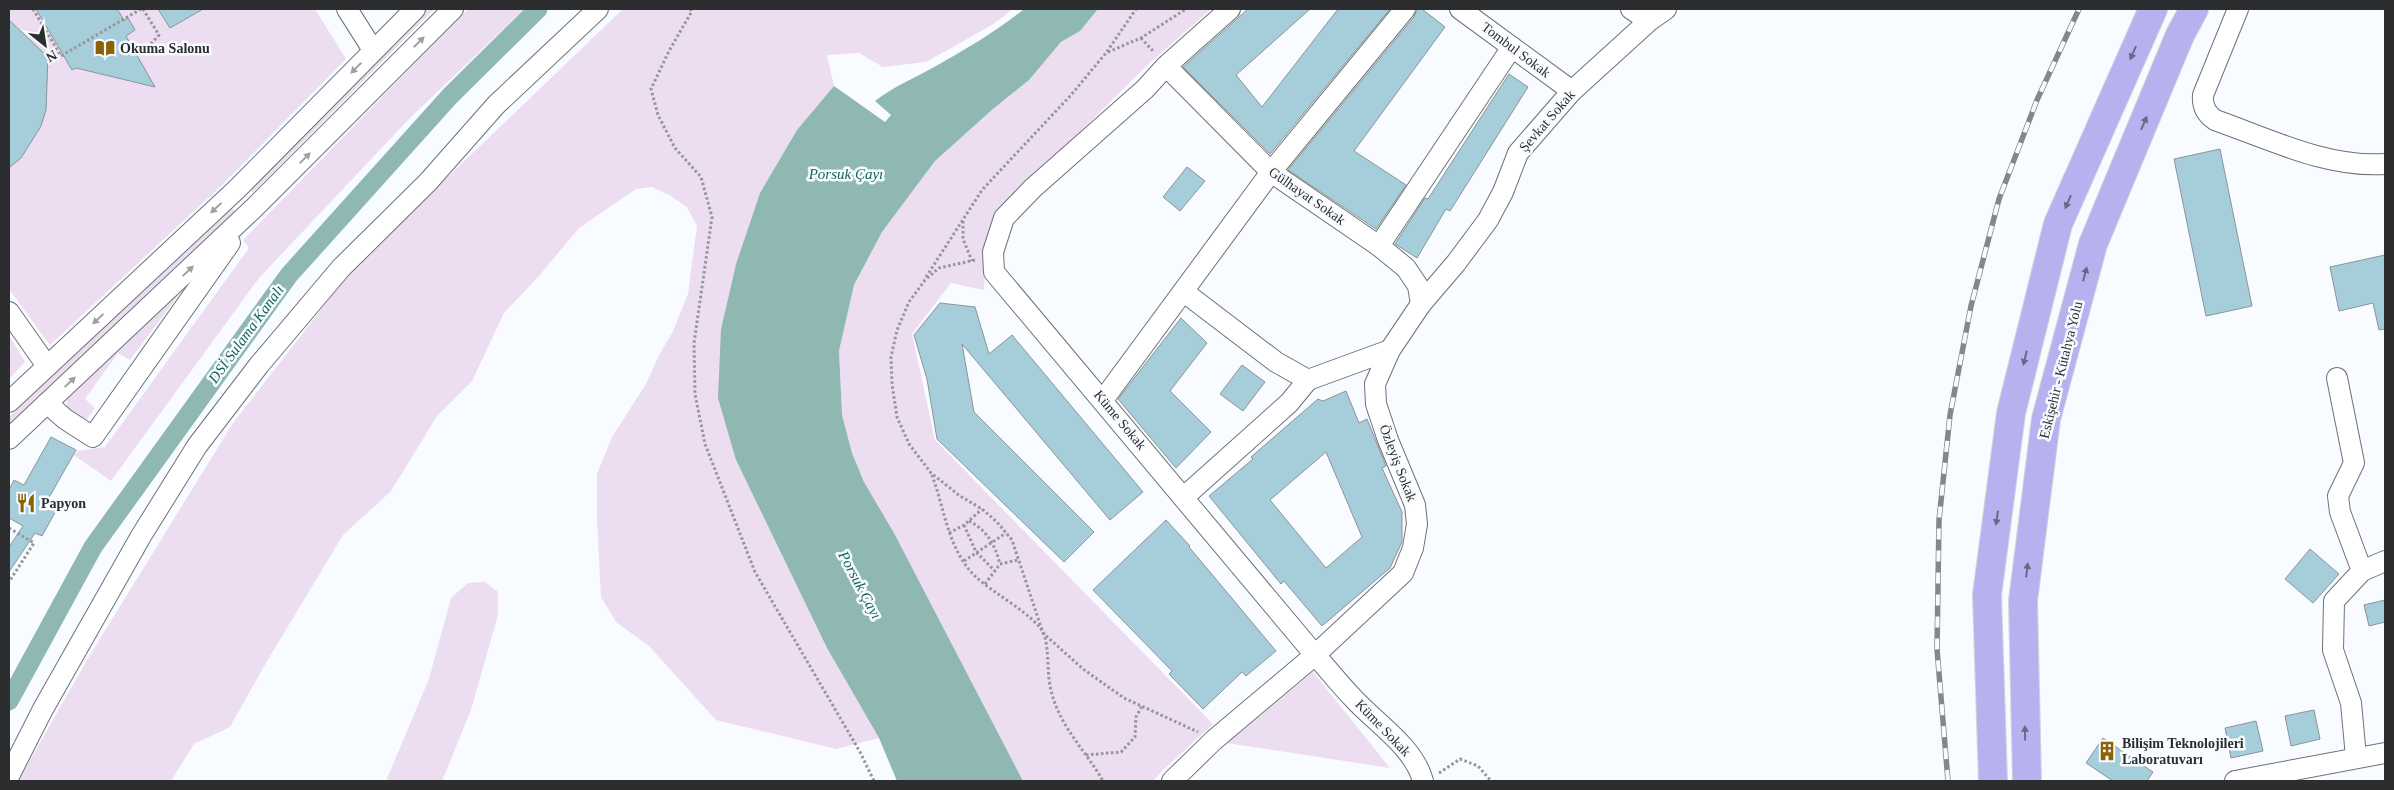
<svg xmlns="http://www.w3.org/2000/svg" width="2394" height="790" viewBox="0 0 2394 790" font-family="Georgia,serif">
<rect width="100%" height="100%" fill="#f8fbff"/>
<g fill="#edddf0">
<path d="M9,9H315L346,59L223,184L50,345L9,289Z"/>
<path d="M427,9H434L253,193L251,190Z"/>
<path d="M468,9H524L409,119L259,278L111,481L74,455L77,451L105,447L249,248L243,240Z"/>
<path d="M623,9H1013L992,25L926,62L883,67L859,53L827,55L834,86L797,130L760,193L736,264L721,329L736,460L827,648L879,738L836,749L716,720L649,646L616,622L601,597L597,520V474L612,437L646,384L659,355L673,331L688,294L697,226L687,207L671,196L652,187L636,189L579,228L539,276L504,313L472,381L437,416L391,491L343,535L267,661L230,727L194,744L171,781H18L90,655L233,423L355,266Z"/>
<path d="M1098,9H1211L1143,69L996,216L987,242L984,290L951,283L912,334L935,440L1213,724L1163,770L1153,781H1023L894,533L864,482L852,453L842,415L839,351L854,285L882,232L935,161L993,109L1029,80L1061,42L1080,31Z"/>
<path d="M231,208L235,211L9,424V417Z"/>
<path d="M183,289L130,360L118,353L85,399L95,408L87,419C71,416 66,413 67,396Z"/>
<path d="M9,335L25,362L9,379Z"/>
<path d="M485,582L498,592V615L471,710L442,781H386L429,679L451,598L468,583Z"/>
<path d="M1313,672L1390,768L1227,743Z"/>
</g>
<path fill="#8eb8b1" d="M1024,9H1098L1080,31L1061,42L1029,80L993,109L935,161L882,232L854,285L839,351L842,415L852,453L864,482L894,533L1023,781H897L879,738L827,648L736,460L718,398L721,329L736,264L760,193L797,130L834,86L885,122L891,115L875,101C894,86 915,78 936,66C966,49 997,31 1024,9Z"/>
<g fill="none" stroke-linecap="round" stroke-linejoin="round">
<path stroke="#8eb8b1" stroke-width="19" d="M9,701L93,547L289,275L450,96L538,9"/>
</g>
<g fill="#a5ceda" stroke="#8d9497" fill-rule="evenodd">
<path d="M36,9H117L124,20L128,18L135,30L126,36L155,87L76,68L72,70Z"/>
<path d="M158,9H203L170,28Z"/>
<path d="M1248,9H1310L1236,75L1262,107L1338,9H1390L1270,154L1183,67Z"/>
<path d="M1417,9H1422L1445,27L1354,151L1406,185L1376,229L1288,170L1414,17Z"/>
<path d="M9,20L48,57L46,110L41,126L21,158L9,168Z"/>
<path d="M1509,74L1528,87L1450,211L1446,209L1417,258L1395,244L1425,198L1428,199Z"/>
<path d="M2220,149L2252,306L2206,316L2174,159Z"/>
<path d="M1187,167L1205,181L1180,211L1163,197Z"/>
<path d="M2385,255V329L2379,330L2373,303L2339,311L2330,267Z"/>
<path d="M940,303L975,307L989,354L1012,335L1143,492L1110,520L962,344L974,412L1094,532L1064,562L937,439L927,379L914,335Z"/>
<path d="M1181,318L1207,343L1170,391L1211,432L1176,468L1118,399Z"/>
<path d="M1242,365L1265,382L1243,411L1220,394Z"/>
<path d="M1346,391L1359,423L1367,419L1386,466L1382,468L1402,512V542L1390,568L1322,626L1284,581L1281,584L1209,496L1253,459L1251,457L1318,399L1323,401ZM1326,452L1362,537L1326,568L1270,500Z"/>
<path d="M51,437L76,450L47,501L58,507L42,536L35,533L9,572V547L23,526L9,518V490L14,480L24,485Z"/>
<path d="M1166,520L1190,546L1189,547L1276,651L1246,676L1242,672L1203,709L1169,674L1172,671L1093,590Z"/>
<path d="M2310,549L2339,574L2313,603L2285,579Z"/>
<path d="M2385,600V622L2369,626L2364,605Z"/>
<path d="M2314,710L2320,739L2291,746L2285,716Z"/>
<path d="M2256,721L2263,751L2231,758L2225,728Z"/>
<path d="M2103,738L2153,772L2147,781H2113L2086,763Z"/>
</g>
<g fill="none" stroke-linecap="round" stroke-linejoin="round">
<defs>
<g id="minor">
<path d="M347,9L373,50"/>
<path d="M1230,9L1166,66L1145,89L1033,188L1004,218L993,252L994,272L1315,655C1328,669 1340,685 1354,699C1377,724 1414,747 1423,781"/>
<path d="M1460,9L1572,91"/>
<path d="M1631,9L1649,21"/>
<path d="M2238,9L2203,95C2202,106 2206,114 2215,120C2269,139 2327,168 2385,164"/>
<path d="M1166,66L1271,172L1379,246L1406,268L1418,286L1421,304"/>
<path d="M1379,246L1512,47"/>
<path d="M1184,292L1276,362L1308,380L1390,350"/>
<path d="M9,312L47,366"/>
<path d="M2337,378L2354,463L2338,496L2340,512L2362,571L2334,601L2333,650L2351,703L2356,757"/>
<path d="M1103,400L1271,172L1405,9"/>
<path d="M9,402L237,189L415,9"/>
<path d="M47,403L65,419L93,437L230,243"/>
<path d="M9,439L255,207L453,9"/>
<path d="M1184,497L1289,403L1308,380"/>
<path d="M2362,571L2385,561"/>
<path d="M9,776L43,709L141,536L197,446L259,365L341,268L428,182L496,105L598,9"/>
<path d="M1172,781L1214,740L1315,655L1403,573L1413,548L1417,524L1415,505L1388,440L1376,404L1375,384L1390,350L1421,304L1456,263L1488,220L1503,192L1518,153L1572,91L1649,21L1666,9"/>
<path d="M2235,781L2385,753"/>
</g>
<g id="highway">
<path d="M1993,781L1987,595L2011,413L2058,224L2153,9"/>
<path d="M2027,781L2023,601L2046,419L2093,244L2180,35L2194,9"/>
</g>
</defs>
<use href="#minor" stroke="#6d7277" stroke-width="22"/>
<use href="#highway" stroke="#d5d5d5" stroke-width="30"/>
<g stroke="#94979a" stroke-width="3" stroke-dasharray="2.5 2.5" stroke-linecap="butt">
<path d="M33,9L61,56L141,9"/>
<path d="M143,9L159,35L149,46"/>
<path d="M690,9L692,11L669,51L651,89L658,115L675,148L701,177L712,217L694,343L695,394L705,444L755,572L860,752L874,781"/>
<path d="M1141,38L1154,52"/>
<path d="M1108,52L1141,38L1186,9"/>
<path d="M963,221V239L972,261"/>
<path d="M975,260L939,268L925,280L909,302L897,330L891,357L892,384L897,417L909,444L931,473L960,496L982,509L997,522L1012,540L1043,633L1083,669L1124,698L1198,732"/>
<path d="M926,277L982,190L1071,95L1106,53L1136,9"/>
<path d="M932,475C945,510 948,551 977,578C992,592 1037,617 1044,634C1050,653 1046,675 1052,694C1061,728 1086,751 1103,781"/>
<path d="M969,521C987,530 995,545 1000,564"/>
<path d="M964,525L976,552L994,570"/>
<path d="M9,528L34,543L9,582"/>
<path d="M949,533L964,525L982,509"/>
<path d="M964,561L1006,533"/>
<path d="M985,584L1000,564L1018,560"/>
<path d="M1086,755L1121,752L1135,737L1136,717L1142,706"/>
<path d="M1439,773L1460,759L1478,766L1491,781"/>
</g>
<use href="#minor" stroke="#fff" stroke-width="20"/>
<use href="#highway" stroke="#b6b2ef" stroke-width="28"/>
<defs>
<path id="rail" d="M1948,781L1937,649L1939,520L1950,415L1971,306L1999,199L2037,100L2079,9"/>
</defs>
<use href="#rail" stroke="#84878a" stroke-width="5.5"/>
<use href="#rail" stroke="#f8fbff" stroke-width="4" stroke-dasharray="11" stroke-linecap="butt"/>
</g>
<defs><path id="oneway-solid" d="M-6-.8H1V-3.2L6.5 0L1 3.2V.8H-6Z" transform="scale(1.25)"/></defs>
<g fill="#a0a0a1">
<use href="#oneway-solid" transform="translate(419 42) rotate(-45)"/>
<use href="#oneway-solid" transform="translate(356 68) rotate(135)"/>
<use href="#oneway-solid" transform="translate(305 158) rotate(-45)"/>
<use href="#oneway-solid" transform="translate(216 208) rotate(137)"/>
<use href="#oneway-solid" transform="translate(188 271) rotate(-43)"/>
<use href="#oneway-solid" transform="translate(98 319) rotate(137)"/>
<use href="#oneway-solid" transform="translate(70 382) rotate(-43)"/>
</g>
<g fill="#6a6985">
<use href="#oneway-solid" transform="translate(2133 53) rotate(114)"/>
<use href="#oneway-solid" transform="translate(2144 123) rotate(-67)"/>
<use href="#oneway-solid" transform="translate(2068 202) rotate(114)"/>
<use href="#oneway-solid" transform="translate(2085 274) rotate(-75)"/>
<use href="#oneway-solid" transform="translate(2025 358) rotate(104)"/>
<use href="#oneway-solid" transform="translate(1997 518) rotate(98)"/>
<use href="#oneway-solid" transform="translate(2027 570) rotate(-83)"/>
<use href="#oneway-solid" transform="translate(2025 733) rotate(-91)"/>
</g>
<defs>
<symbol id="library-bare" viewBox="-9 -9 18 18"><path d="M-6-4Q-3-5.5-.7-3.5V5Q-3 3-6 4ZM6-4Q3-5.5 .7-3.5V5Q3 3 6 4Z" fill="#8b6304" stroke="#f8fbff" stroke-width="2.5" paint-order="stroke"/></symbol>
<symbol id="restaurant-bare" viewBox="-9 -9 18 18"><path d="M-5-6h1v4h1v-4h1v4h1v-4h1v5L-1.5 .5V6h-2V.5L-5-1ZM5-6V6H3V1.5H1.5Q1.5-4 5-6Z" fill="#8b6304" stroke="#f8fbff" stroke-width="2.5" paint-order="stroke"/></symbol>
<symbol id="building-bare" viewBox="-9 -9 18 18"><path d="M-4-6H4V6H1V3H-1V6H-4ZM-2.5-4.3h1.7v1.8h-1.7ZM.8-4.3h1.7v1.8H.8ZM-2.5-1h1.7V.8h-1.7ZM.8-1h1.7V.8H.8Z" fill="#8b6304" stroke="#f8fbff" stroke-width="2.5" paint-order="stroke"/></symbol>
</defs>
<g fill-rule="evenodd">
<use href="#library-bare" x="91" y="34" width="28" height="28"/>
<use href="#restaurant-bare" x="12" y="489" width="28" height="28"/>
<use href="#building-bare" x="2093" y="737" width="28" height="28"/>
</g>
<g text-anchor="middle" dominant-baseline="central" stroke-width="5" stroke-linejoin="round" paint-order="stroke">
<g font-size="14" font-weight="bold" fill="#2b2d2f" stroke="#f8fbff" text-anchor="start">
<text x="120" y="48">Okuma Salonu</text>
<text x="41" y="503">Papyon</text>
<text x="2122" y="743">Bilişim Teknolojileri<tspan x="2122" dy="16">Laboratuvarı</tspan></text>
</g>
<g font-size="14" fill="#2b2d2f" stroke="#f8fbff">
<text transform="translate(1516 50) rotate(37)">Tombul Sokak</text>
<text transform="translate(1547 121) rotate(-49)">Şevkat Sokak</text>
<text transform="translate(1307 196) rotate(35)">Gülhayat Sokak</text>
<text transform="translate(2061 370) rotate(-76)">Eskişehir - Kütahya Yolu</text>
<text transform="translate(1120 420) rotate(50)">Küme Sokak</text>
<text transform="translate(1398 463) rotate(69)">Özleyiş Sokak</text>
<text transform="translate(1383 728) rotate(46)">Küme Sokak</text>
</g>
<g font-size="15" font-style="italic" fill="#10645b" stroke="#f8fbff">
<text x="846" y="174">Porsuk Çayı</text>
<text transform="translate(246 334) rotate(-54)">DSİ Sulama Kanalı</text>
<text transform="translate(860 585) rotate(62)">Porsuk Çayı</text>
</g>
</g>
<rect width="2394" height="790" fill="none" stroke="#2b2d2f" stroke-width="20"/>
<g transform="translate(45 45) rotate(150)" stroke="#f8fbff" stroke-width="4" paint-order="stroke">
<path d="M0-4L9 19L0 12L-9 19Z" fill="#2b2d2f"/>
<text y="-8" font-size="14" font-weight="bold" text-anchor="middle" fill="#2b2d2f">N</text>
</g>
</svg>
